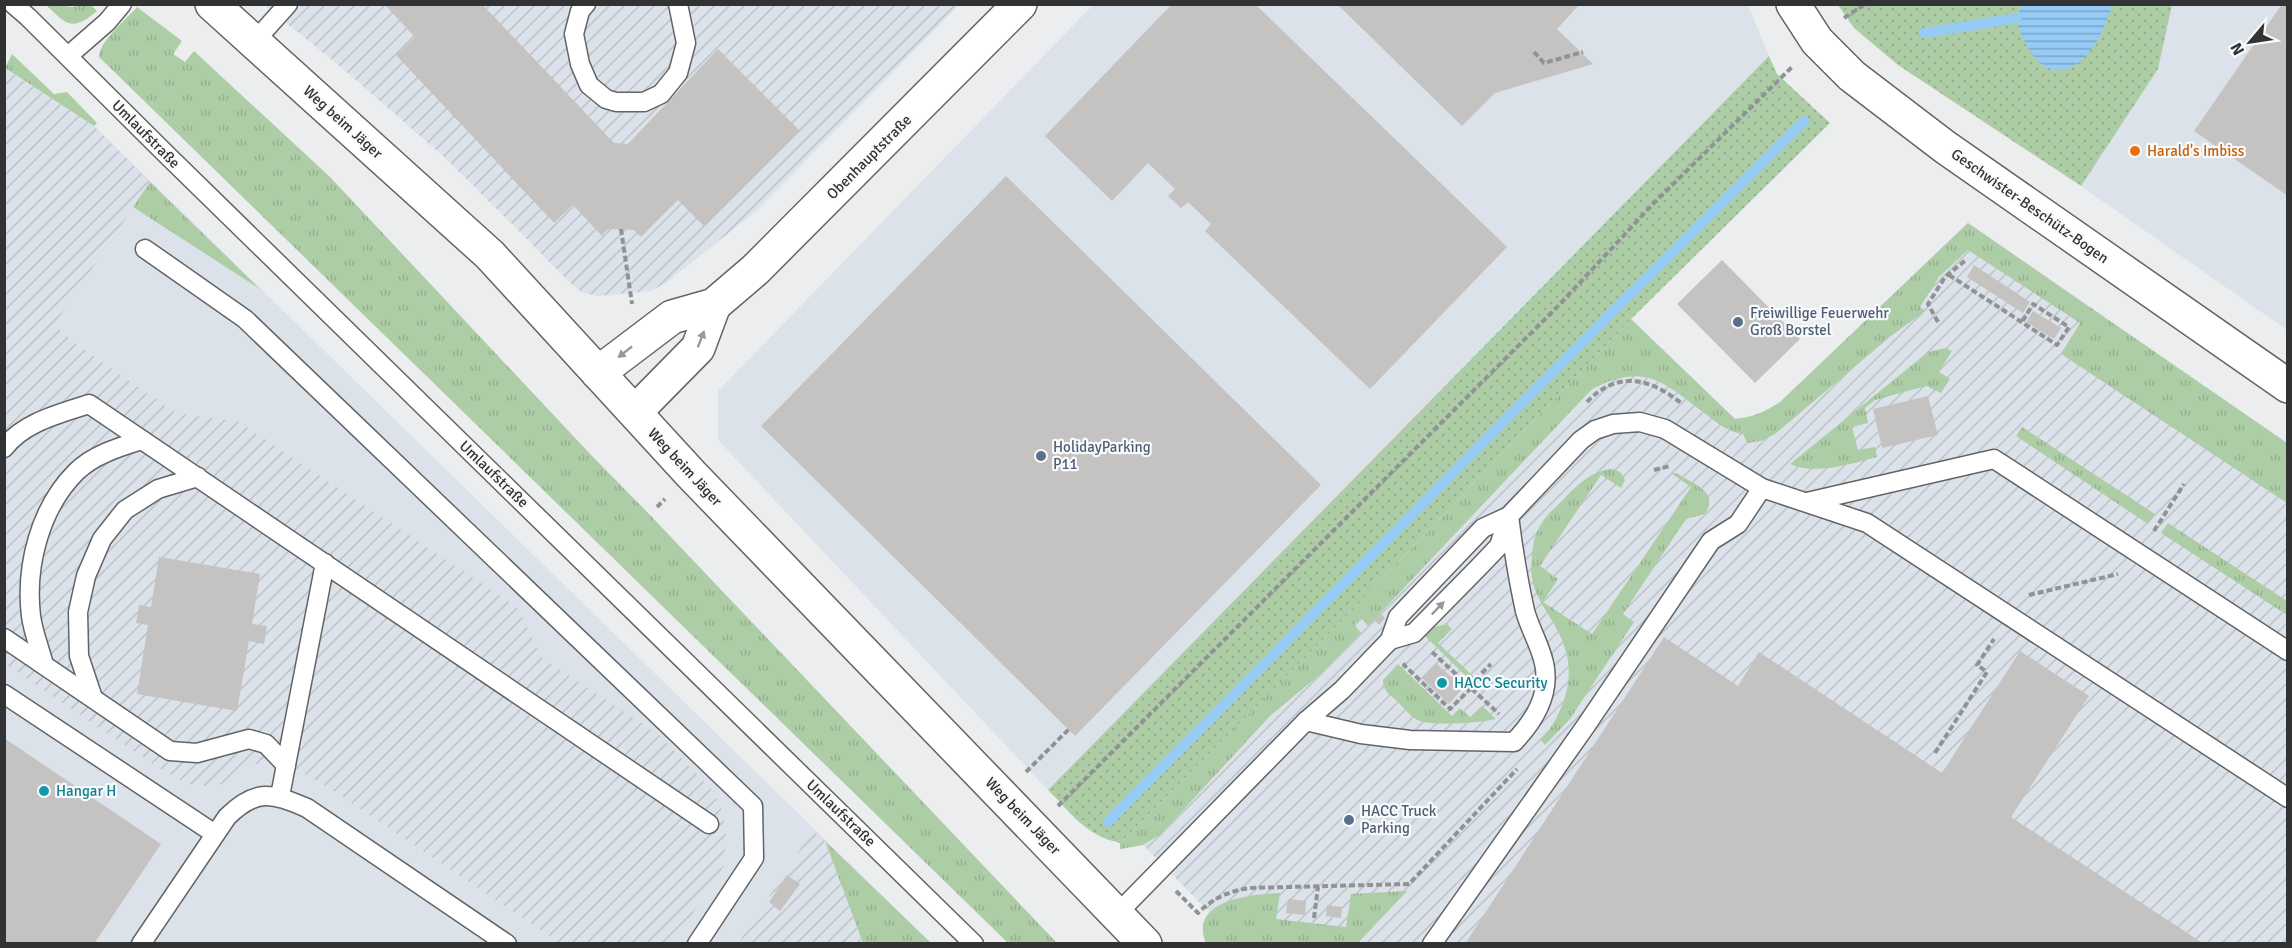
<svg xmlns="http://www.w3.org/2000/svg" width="2292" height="948" viewBox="0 0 2292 948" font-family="Signika,sans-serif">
<defs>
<pattern id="industrial-furrows" width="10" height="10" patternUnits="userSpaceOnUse" patternTransform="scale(1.5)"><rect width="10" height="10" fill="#dce2ea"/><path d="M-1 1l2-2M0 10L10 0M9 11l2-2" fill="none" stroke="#bdc2c9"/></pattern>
<pattern id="grass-tufts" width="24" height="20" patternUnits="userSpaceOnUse" patternTransform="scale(1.5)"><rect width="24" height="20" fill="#adcda6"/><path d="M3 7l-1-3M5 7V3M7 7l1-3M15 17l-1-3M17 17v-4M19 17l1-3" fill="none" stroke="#95b08f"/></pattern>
<pattern id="park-dots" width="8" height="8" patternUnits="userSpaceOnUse" patternTransform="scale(1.5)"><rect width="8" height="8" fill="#adcda6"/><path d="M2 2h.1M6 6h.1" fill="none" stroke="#95b08f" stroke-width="1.8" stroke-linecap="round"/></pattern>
<pattern id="water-rules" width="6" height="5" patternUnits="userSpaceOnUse" patternTransform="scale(1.5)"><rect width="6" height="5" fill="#96cbf5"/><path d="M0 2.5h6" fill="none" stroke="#7ba5c7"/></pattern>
</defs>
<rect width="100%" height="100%" fill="#ecedef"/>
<g fill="#dce2ea">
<path d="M1093,5H1748L1769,56L1048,790L718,440V391Z"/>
<path d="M2172,5H2287V330L2081,186L2158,69Z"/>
<path d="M4,68L94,126L931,943H5Z"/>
</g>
<g fill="url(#industrial-furrows)">
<path d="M264,5H959L756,211L666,283L651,291L597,296L581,292L566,279L516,228L442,155L342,68Z"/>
<path d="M4,68L94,126L150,182L54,325L77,345L176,413L239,422L517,607L542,658L658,734L711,789L723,812L726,834L723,867L673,943H560L326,786L293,768L265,762L247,766L223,784L206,786L187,784L159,768L5,664Z"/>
<path d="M1968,223L2287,443V943H1206L1203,935V924L1209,912L1143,845L1120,849V843L1362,600L1631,319L1735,419L1751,417L1768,411L1780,402Z"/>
<path d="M813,830L825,841L863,943L738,944Z"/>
</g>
<g fill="url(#grass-tufts)">
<path d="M46,5C55,4 63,6 71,7C77,7 84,4 91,5L97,11C72,32 67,25 46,5Z"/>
<path d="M137,7L182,41L173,54L185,62L194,51L330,177L592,456L650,515L1057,943H1008L99,57C100,40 125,21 137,7Z"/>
<path d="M12,54L54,94L67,92L97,123L94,126L5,68Z"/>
<path d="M150,182L260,289L133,207Z"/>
<path d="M1968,223L2287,443V503L2061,354L2080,323L1968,250L1939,277L1920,307L1925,311L1891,336L1775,434L1761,441L1747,443L1743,434C1729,432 1718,424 1707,415C1664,383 1646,361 1592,389L1368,626L1361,618L1354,624L1361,633L1323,672L1270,716L1161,834L1143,845L1120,849V843L1362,600L1631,319L1735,419C1753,417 1765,412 1780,402Z"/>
<path d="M1945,348L1952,351L1939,372L1950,379L1941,393L1926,386L1875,400L1865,408L1868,423L1852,427L1858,450L1875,447L1877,457C1853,463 1814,476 1790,464L1928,352Z"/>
<path d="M2022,427L2155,514L2148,524L2016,436Z"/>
<path d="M1611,469C1619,470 1622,473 1625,480L1621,488L1601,475L1540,566L1558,579L1543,602L1592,634L1691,487L1671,473H1676C1693,484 1720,491 1705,514L1686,519L1623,614L1634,622L1570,719L1545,745L1541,740C1552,728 1560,713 1565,697C1569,683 1570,670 1567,656C1559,616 1525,600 1532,555C1533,546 1534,536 1539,528C1544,517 1554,509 1563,500C1576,486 1591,471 1611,469Z"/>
<path d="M2168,523L2287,601V615L2161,533Z"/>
<path d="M1447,624L1452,629L1438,643L1474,677L1470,680L1425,636L1434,627Z"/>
<path d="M1398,664L1452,716L1460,708L1470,717L1482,706L1496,719C1480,723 1435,726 1420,721C1411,718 1402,706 1395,699C1388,694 1383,689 1383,680Z"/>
<path d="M825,841L931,943H863Z"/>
<path d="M1407,891L1358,943H1206C1188,900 1251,894 1280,893L1276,919L1346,927L1351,894Z"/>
</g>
<g fill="url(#park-dots)">
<path d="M1838,5H2020L2017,18L2020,31L2111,9V5H2172L2158,69L2081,186L1898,65L1854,28Z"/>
<path d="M1769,56L1777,74L1830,123L1631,319L1362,600L1120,843C1085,835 1072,814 1048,790Z"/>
</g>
<path fill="url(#water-rules)" d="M2020,5H2111V9C2106,22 2101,36 2093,47C2071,78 2044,79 2026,44C2018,28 2016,22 2020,5Z"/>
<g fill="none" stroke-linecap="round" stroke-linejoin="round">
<g stroke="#96cbf5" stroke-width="10">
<path d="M1924,33L2017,18"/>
<path d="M1108,822L1616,308L1804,121"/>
</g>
</g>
<g fill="#c5c2c2">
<path d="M384,4H482L614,143L628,144L718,49L800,131L704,226L678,200L641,237L634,230L608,229L602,236L573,205L554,223L396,55L415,37Z"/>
<path d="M1172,4H1255L1507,247L1370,389L1205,231L1211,224L1188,202L1181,208L1168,196L1175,189L1148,163L1112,201L1045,136Z"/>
<path d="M1337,4H1580L1557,29L1593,64L1495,93L1462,126Z"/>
<path d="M2282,4H2288V196L2194,131Z"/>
<path d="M1006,176L1321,485L1075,736L761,426Z"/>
<path d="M1722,260L1800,339L1755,383L1677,304Z"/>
<path d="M1974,265L2030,302L2023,313L1967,277Z"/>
<path d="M2033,311L2061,328L2054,339L2026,322Z"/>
<path d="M1928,396L1938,435L1882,448L1873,409Z"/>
<path d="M159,557L260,574L252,624L267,626L264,644L249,641L237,711L137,694L148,625L136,623L139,605L151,607Z"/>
<path d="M1380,613L1385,618L1379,625L1374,620Z"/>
<path d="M1664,637L1738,686L1759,652L1942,773L2020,651L2089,696L2011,817L2204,944H1465Z"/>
<path d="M1436,663L1463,688L1449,704L1422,678Z"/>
<path d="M4,738L161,844L94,944H4Z"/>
<path d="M787,875L800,884L780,911L769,902Z"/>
<path d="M1288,899L1306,901L1305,915L1286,913Z"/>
<path d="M1327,905L1342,907L1341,918L1326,916Z"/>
</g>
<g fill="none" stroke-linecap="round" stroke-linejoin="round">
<defs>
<g id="lane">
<path d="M13,4L28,17L169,157L974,944"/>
<path d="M586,4L580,11L574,34L580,64L589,85L606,99L616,102H644L661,94L678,73L686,43L678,4"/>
<path d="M254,42L288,4"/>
<path d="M68,56L107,22L122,4"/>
<path d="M145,249L245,319L753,806L754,858L697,944"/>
<path d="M4,448C24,422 59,414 89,404L709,824"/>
<path d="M1807,502L1994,459L2288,651"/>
<path d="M4,638L170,751L197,753L249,739L266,744L286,765"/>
<path d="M1390,640L1414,633L1478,568L1499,546L1507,521"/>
<path d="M44,665C40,649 33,632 31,616C25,566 40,508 76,472C93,455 119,447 142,440"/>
<path d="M4,694L215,834"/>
<path d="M93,698L79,656L78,612L86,576L102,539L125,510L158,489L198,477"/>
<path d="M1306,721L1361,734L1410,740L1514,742C1535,720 1551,694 1544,663C1540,645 1530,629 1525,611C1518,579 1513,548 1509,516"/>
<path d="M280,796L325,563"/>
<path d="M1117,914L1306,721L1342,690L1390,640L1398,617L1483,528L1509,516L1581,440L1595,430L1613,424L1640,422L1665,429L1762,488L1867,523L2288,798"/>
<path d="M141,944L227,817C256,788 272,793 307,808L507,944"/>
<path d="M1432,944L1585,727L1711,541L1738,524L1762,488"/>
</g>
<path id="street" d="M1793,4L1817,41L1852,76L1945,147L2288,386"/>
<g id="secondary">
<path d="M212,4L490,255L691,474L1145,944"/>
<path d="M598,373L672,317L714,305L755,270L1020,4"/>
<path d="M635,412L698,348L714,305"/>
</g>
</defs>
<use href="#lane" stroke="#636465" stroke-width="21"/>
<use href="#street" stroke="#636465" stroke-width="36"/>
<use href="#secondary" stroke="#636465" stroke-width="36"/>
<g stroke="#919293" stroke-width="4" stroke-dasharray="6 3" stroke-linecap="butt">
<path d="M1844,18L1865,4"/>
<path d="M1534,52L1544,63L1583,52"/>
<path d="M621,229L632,304"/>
<path d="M1949,275L2057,345L2069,327L2033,304L2022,322"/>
<path d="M1938,322L1928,304L1945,277L1967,259"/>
<path d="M1587,402C1617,370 1650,378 1681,403"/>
<path d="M1654,470L1670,466"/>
<path d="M657,507L665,499"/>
<path d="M2154,531L2184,484"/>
<path d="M2029,595L2118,574"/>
<path d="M1432,652L1499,714"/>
<path d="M1406,664L1404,665L1450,709L1471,688"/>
<path d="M1469,686L1491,664"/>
<path d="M1935,753L1987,672L1977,665L1994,639"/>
<path d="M1026,772L1069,729"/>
<path d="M1058,806L1559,305L1653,204L1793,66"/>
<path d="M1176,891L1198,913C1213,898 1229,891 1250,888L1409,884L1517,769"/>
<path d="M1314,918L1318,887"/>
</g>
<use href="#lane" stroke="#fff" stroke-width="18"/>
<use href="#street" stroke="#fff" stroke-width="33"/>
<use href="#secondary" stroke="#fff" stroke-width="33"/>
</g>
<defs><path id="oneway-solid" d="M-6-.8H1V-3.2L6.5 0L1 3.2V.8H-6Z" transform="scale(1.5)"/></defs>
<g fill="#989899">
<use href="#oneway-solid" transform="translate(701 339) rotate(-69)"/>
<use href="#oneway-solid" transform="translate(625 352) rotate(142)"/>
<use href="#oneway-solid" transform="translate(1438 608) rotate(-46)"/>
</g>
<circle fill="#e8710a" stroke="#f9fafc" stroke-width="2" cx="2135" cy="151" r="6"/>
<g fill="#5c6f8a" stroke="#f9fafc" stroke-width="2">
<circle cx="1738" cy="322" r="6"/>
<circle cx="1041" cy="456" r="6"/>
<circle cx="1349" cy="820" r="6"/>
</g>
<g fill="#0f9aa8" stroke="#f9fafc" stroke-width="2">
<circle cx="1442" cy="683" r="6"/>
<circle cx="44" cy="791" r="6"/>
</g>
<g text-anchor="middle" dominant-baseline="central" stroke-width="4.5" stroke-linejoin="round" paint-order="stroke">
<g font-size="15" fill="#313233" stroke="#f9fafc">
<text transform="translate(343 122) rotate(42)">Weg beim Jäger</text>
<text transform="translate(146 134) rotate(45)">Umlaufstraße</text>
<text transform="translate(869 157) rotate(-45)">Obenhauptstraße</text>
<text transform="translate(2030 206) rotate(35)">Geschwister-Beschütz-Bogen</text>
<text transform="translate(685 467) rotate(47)">Weg beim Jäger</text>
<text transform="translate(494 474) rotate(44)">Umlaufstraße</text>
<text transform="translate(841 813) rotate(44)">Umlaufstraße</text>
<text transform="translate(1023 816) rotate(46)">Weg beim Jäger</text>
</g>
<g font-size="15" fill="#c56008" stroke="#f9fafc" text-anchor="start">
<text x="2147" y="151">Harald's Imbiss</text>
</g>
<g font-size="15" fill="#4e5e75" stroke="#f9fafc" text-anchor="start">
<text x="1750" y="313">Freiwillige Feuerwehr<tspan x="1750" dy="17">Groß Borstel</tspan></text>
<text x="1053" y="447">HolidayParking<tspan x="1053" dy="17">P11</tspan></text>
<text x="1361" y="811">HACC Truck<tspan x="1361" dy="17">Parking</tspan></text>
</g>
<g font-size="15" fill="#0d838f" stroke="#f9fafc" text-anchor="start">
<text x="1454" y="683">HACC Security</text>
<text x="56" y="791">Hangar H</text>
</g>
</g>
<rect width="2292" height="948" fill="none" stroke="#313233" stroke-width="12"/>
<g transform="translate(2250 42) rotate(241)" stroke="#f9fafc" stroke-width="4.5" paint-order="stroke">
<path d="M0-4.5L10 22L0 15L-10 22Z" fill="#313233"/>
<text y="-9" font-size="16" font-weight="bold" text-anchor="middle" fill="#313233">N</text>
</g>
</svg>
